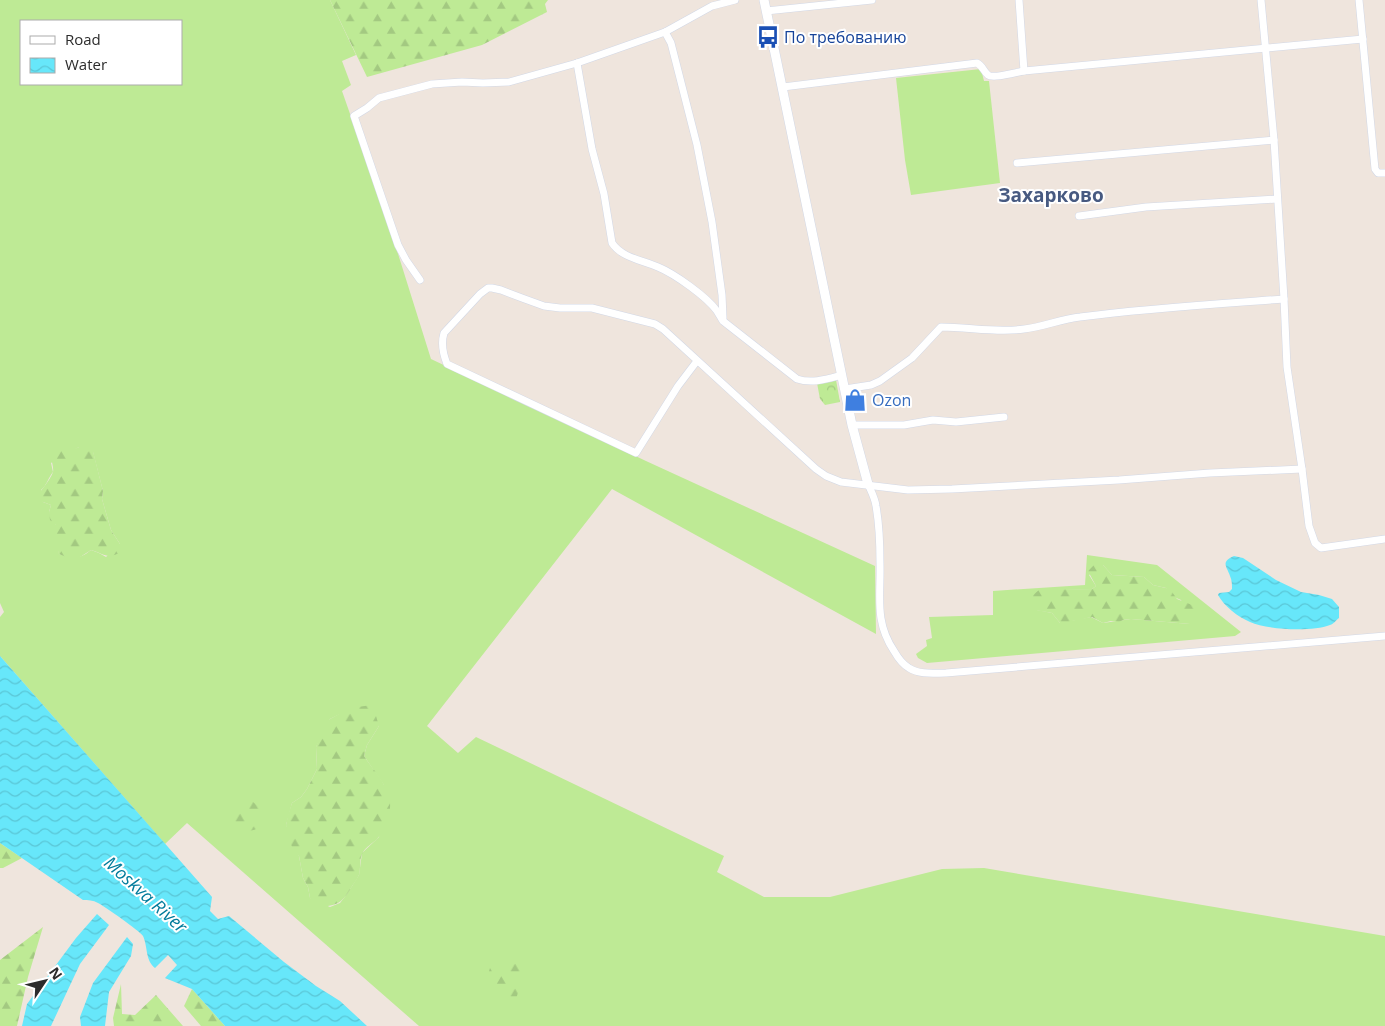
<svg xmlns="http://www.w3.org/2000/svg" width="1385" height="1026" viewBox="0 0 1385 1026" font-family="'Open Sans',sans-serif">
<defs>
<pattern id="forest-firs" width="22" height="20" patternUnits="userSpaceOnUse" patternTransform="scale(1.25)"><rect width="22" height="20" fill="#beea95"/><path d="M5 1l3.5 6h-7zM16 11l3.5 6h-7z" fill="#a3c981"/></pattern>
<pattern id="park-crowns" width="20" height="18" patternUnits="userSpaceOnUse" patternTransform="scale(1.25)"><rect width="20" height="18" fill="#beea95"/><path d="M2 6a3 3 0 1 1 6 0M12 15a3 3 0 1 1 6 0" fill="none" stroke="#a3c981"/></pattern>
<pattern id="water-waves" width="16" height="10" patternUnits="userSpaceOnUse" patternTransform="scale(1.25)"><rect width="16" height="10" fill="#67e7fa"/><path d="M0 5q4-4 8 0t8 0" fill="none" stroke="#5ac6d6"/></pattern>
</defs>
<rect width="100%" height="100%" fill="#efe5dd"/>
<g fill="#beea95" fill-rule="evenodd">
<path d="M0,0H330L356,55L342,61L351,85L342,91L389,225L431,359L646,461L875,566L876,634L612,489L427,726L458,753L476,737L724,856L717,872L764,897H830L942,869L984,868L1385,936V1026H419L187,823L165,844L0,656V617L4,612L0,603ZM21,21H181V84H21ZM79,447L93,452L103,491L102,499L111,530L120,544L106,557L99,553L91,550C79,560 72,558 59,554L56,525L49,512L51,505L43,502L41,490C47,485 48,478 53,472L51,463ZM340,714L379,726L367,745L364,756L384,785L379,837L362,853L359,875L347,894L340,903L330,907L310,898L308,887L303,878L299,856L286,825L292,803L301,797L307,789L317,769L316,747L330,719Z"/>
<path d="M981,69L984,81H989L1000,183L911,195L905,160L896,78Z"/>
<path d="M1087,555L1157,565L1241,632L1235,636L927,663L918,658L916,654L927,646L926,640L932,638L929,617L993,615V591L1085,585ZM1103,565L1112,575L1144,577L1153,585L1166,588L1174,597L1181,600L1190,624L1131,619L1103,623L1091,617L1060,623L1052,613L1037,610L1039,591L1092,589L1096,586L1089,575Z"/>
</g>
<g fill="url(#forest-firs)">
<path d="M330,0H548L545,4L547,12L482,45L367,77Z"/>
<path d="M87,445L93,451L103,491L102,499L111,530L120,544L121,552C107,560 105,554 91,550L77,559L69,558L59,554L53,533L56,525L50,520L49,512L51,505L43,502L37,497C41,489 50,481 53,472C54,468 51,460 51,455C59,449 63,447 72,450L79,447Z"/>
<path d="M1099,563L1103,565L1112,575L1144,577L1153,585L1170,589L1177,599L1192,605L1199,616L1197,620L1190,624L1131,619L1123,620L1119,622L1111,621L1103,623L1092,617L1087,618L1080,620L1072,621L1064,625L1060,623L1052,613C1038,610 1030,613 1033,595L1039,590L1092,589L1096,586L1088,571L1095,564Z"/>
<path d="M372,705L376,716L379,726L367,745L364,756C374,771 389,786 390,803C391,815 385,830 377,839C373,843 366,847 363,852C359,858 361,868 359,875C357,880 353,884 351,888C341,905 335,906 316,907L310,898L308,887L303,878L299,856L292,847L288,837L286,825L288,815L292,803L301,797L307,789L317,769L316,747L323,727L330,719L350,708Z"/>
<path d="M241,797L252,801L260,808L261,819L257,829L246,832L236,827L230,817L233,804Z"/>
<path d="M0,843L22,858L3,868H0Z"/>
<path d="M43,927L28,977L17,1026H0V960Z"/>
<path d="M510,959C529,973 522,980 516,999L505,1001C489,994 485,984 490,968L500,962Z"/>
<path d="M121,984L122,1014L135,1015L156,995L183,1026H114L113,1018Z"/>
<path d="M192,989L225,1026H201L184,1006Z"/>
</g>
<path fill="url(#park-crowns)" d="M836,380L840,402L825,405L820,399L817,383Z"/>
<g fill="url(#water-waves)">
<path d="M1234,556L1243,558L1276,580L1301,592L1319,595L1332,599L1339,607V618C1336,620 1334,624 1330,625C1312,632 1268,630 1250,622C1238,617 1224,606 1218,595L1219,593L1229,592L1232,589C1232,585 1232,580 1230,576C1227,567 1220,562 1234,556Z"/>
<path d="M0,656L212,897L210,911L218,919L229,916L284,962L316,986L340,1001L367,1026H225L192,989L165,978L177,965L168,955L155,968C145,960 148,947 143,936C140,931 104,906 98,903C93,900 88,900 83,900L0,843Z"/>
<path d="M97,914L109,925L80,964L51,1026H22L27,1004L76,938Z"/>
<path d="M127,937L133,944L131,956L109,992L105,1026H81L80,1017L93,983Z"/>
</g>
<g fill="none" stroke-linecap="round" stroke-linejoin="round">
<defs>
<g id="minor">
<path d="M1019,0L1024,71"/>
<path d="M1261,0L1274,140L1284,299L1287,367L1302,469L1309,526L1315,543L1321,548L1385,539"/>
<path d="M1359,0L1375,169L1378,173H1385"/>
<path d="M766,11L872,0"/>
<path d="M665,32L671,43L697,145L712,222L722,295L723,318"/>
<path d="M577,63L592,149L604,194L612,243C622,258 642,260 658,267C675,274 707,297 717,311C719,314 721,318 723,321L797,379C812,384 827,379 842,375"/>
<path d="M783,87L977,63C983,66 983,71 988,75C993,79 1017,72 1024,71L1363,39"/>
<path d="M1017,163L1274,140"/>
<path d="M1079,216L1146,207L1277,199"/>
<path d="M420,280L406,260L398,245L354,116L367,108L379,98L432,84L462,82L483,83L509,82L577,63L665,32L712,6L735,0"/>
<path d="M697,361L678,386L636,453L447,364C443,354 441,343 444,333L480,294L488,288H492L501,290L522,298L544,306L560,308H592L655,324L663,329L816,469L826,476L841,482L908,490L952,489L1119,480L1210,473L1302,469"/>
<path d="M845,389L871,385L880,381L912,358L941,327C969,327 997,333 1024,329C1043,327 1061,319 1080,317C1148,308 1216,304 1284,299"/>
<path d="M852,425H904L933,420L956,422L1004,417"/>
<path d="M868,484C871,491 875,498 876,506C879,523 880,546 880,563C881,596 874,621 894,651C898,658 902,664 909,668C920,675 934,673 946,673L1385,636"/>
</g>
<path id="tertiary" d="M764,0L852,425L868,484"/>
</defs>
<use href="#minor" stroke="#d2d8e6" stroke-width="8"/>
<use href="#tertiary" stroke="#d2d8e6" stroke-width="10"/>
<use href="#minor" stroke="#fff" stroke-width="7"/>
<use href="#tertiary" stroke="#fff" stroke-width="9"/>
</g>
<defs>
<symbol id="bus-bare" viewBox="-9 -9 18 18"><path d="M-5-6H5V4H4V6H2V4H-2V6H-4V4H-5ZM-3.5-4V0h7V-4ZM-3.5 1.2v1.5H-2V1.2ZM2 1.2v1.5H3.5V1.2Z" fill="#1a4fb4" stroke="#fff" stroke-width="2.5" paint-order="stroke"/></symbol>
<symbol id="shop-bare" viewBox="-9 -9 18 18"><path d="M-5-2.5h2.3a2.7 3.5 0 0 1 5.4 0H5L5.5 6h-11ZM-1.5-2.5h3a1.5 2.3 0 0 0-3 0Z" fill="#3f7fe0" stroke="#fff" stroke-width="2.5" paint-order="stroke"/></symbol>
</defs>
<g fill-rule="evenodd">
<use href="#bus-bare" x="752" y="21" width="32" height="32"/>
<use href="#shop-bare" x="839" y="384" width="32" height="32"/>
</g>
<g text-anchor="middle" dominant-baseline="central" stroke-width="4" stroke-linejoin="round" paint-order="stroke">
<g font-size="16" fill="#164399" stroke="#fff" text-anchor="start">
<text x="784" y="37">По требованию</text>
</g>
<g font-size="16" fill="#366cbe" stroke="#fff" text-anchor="start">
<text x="872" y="400">Ozon</text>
</g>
<g font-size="18" font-style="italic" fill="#037c9c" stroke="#fff">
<text transform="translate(146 894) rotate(42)">Moskva River</text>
</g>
<g font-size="19" font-weight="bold" fill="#475a81" stroke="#fff">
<text x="1051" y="195">Захарково</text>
</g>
</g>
<rect x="20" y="20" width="162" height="65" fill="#ffffff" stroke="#ababab"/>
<rect x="30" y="36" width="25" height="8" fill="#ffffff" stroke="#ababab"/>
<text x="65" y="45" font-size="15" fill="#2c2c2c">Road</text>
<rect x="30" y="58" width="25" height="15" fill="url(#water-waves)" stroke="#ababab"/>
<text x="65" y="70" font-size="15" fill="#2c2c2c">Water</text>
<g transform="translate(45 981) rotate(55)" stroke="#ffffff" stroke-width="4" paint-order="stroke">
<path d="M0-4L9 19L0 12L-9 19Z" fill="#2c2c2c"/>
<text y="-8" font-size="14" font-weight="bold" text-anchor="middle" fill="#2c2c2c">N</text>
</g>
</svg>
